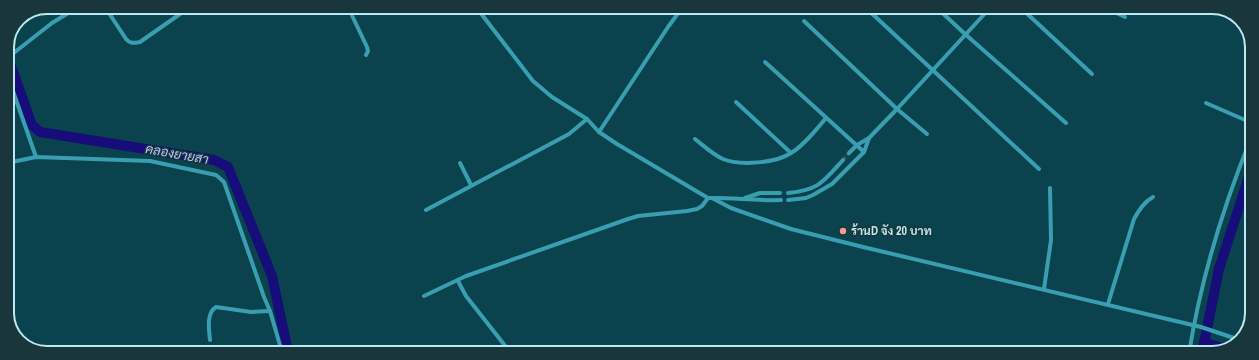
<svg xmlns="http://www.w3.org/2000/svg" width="1259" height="360" viewBox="0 0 1259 360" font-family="'Archivo Narrow',Sarabun,sans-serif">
<rect width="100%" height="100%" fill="#0a434d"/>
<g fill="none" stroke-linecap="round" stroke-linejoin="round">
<g stroke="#160c7a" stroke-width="10">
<path d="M7,55L32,125L40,132L214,160L228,167L272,276L288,352"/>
<path d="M1204,342L1224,349"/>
<path d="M1202,353L1219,269L1251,170"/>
</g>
<path stroke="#255c66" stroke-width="4" stroke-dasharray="4 2" stroke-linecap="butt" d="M843,160L849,153"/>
<g stroke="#399eb0" stroke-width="4">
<path d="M105,7L126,39C130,44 134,43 140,42L190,7"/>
<path d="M348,7L367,47L368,51L366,55"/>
<path d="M476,7L533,81L552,97L587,119L599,132L617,144L708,198H712L731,208L791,229L863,247L1201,327L1240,340"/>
<path d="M866,8L1039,169"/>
<path d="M937,8L965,34L1066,123"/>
<path d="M1021,8L1092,74"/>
<path d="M1106,8L1125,17"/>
<path d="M804,21L897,109L927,134"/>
<path d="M7,56L15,52L52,23L78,7"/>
<path d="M765,62L864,152"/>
<path d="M7,74L36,157"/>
<path d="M736,102L791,153"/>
<path d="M1206,103L1252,123"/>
<path d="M599,132L668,27L682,8"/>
<path d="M695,139C704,146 712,154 723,159C740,166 776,163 791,153C804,145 816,130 826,118"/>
<path d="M849,153L857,145L869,138L897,109L990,8"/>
<path d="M7,163L36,157L150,161L216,175L224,182L264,297L270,311L282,352"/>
<path d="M460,163L471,185"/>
<path d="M788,193C819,190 823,182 843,160"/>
<path d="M714,198C736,198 759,201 781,200"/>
<path d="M745,198L760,193H780"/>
<path d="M788,200L806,198L813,195L832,184L864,152L869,138"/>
<path d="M426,210L569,134L587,119"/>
<path d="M458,281L466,296L510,352"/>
<path d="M1044,289L1051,240L1050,188"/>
<path d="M424,296L466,276L628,219L638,216L687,211L697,209L702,206L708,198"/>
<path d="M1108,304L1134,219C1139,210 1144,202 1153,197"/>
<path d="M210,340C209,330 206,313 216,307L251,312L270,311"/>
<path d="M1189,353C1201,279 1223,207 1251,138"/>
</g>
</g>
<circle fill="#f49d8c" stroke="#18363c" stroke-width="1.5" cx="843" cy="231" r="4"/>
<g text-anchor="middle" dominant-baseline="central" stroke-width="3" stroke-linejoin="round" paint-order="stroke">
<g font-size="12" font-weight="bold" fill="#bce8f2" stroke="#18363c" text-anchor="start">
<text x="851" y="231">ร้านD จัง 20 บาท</text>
</g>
<g font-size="13" font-style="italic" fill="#b3c3fa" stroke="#18363c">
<text transform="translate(177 154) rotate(10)">คลองยายสา</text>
</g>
</g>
<path d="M0 0H1259V360H0ZM47 14H1212A33 33 0 0 1 1245 47V313A33 33 0 0 1 1212 346H47A33 33 0 0 1 14 313V47A33 33 0 0 1 47 14Z" fill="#18363c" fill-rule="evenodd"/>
<path fill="none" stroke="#bce8f2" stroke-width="2" d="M47 14H1212A33 33 0 0 1 1245 47V313A33 33 0 0 1 1212 346H47A33 33 0 0 1 14 313V47A33 33 0 0 1 47 14Z"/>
</svg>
